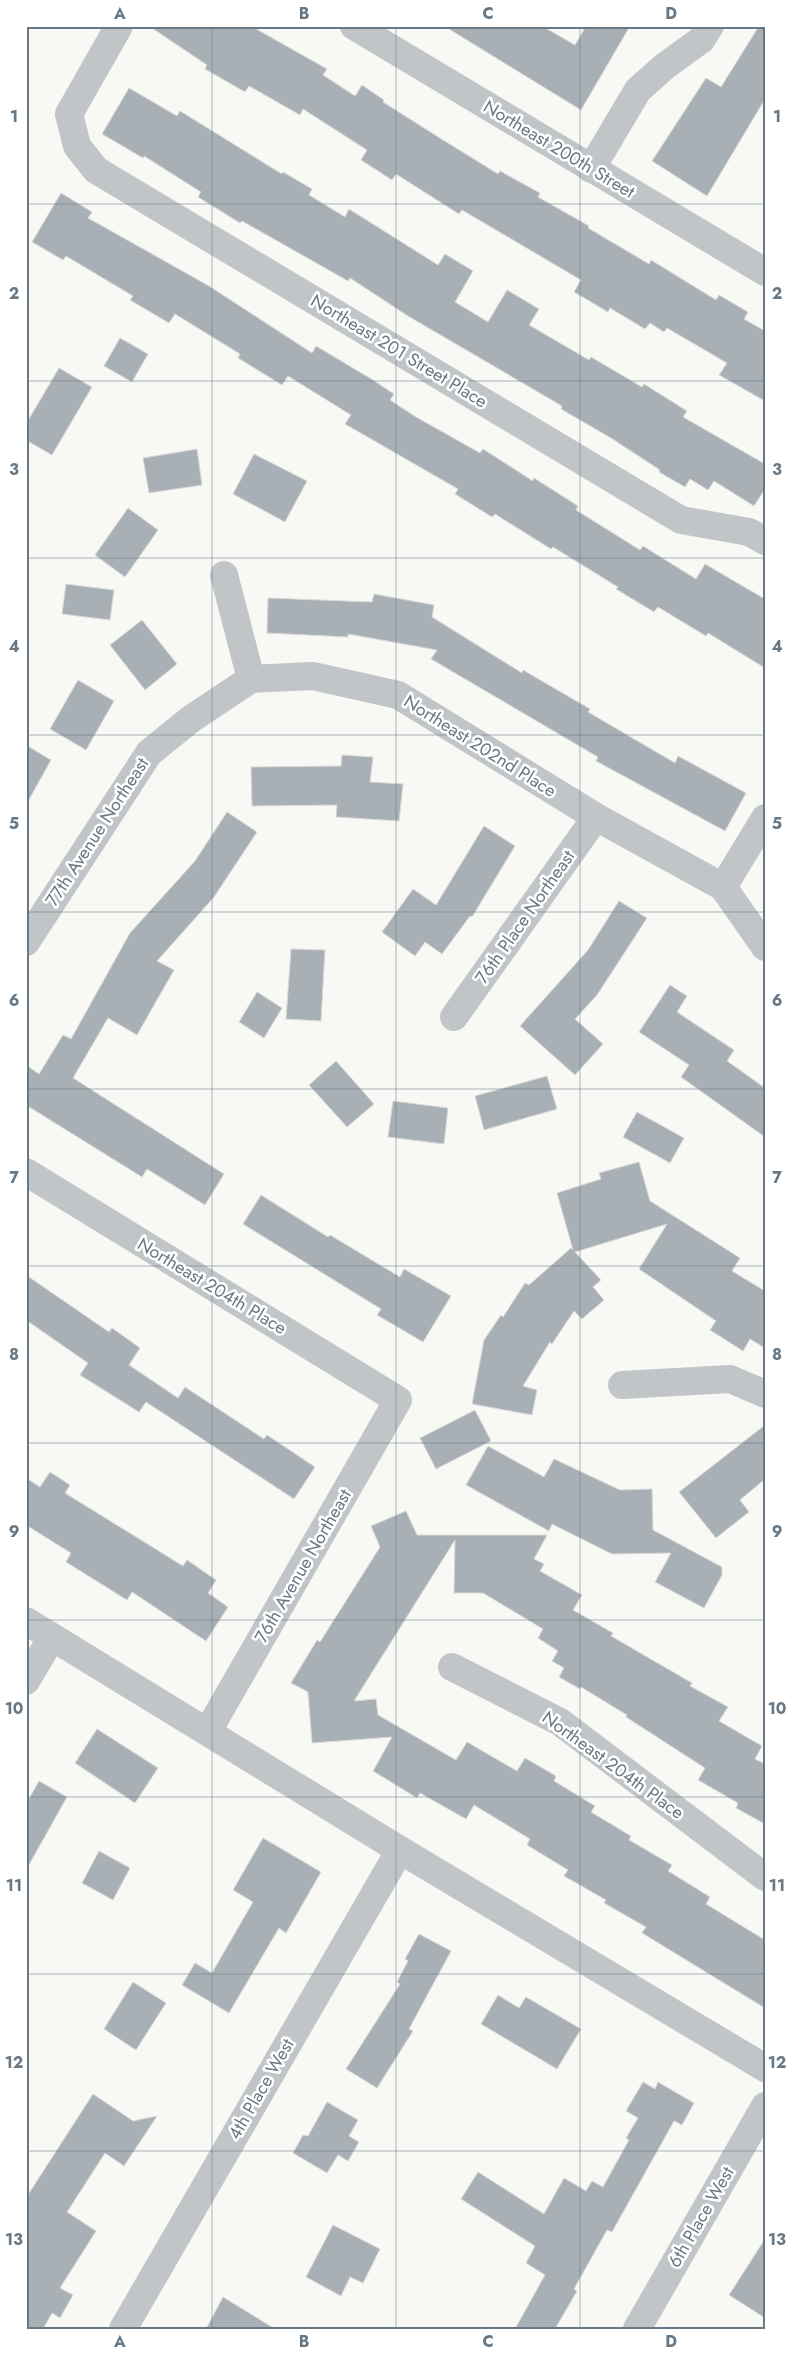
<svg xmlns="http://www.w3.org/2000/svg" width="791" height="2355" viewBox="0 0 791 2355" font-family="Jost,sans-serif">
<rect width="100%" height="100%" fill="#f8f8f5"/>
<g fill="#a8b0b6" stroke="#d9d9d7">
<path d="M149,26H251L327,69L323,75L355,96L362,85L384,100L383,102L443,140L498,174L500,171L540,193L538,197L589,226L588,228L649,264L651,260L716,300L719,295L748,312L744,319L765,331V401L719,375L727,363L667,328L664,332L650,323L645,329L610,308L608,312L574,292L581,280L462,210L459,214L396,174L392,180L361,160L367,150L303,109L300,115L249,86L245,92L205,69L207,65Z"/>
<path d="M444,26H542L575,45L586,26H630L581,110Z"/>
<path d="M759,26H765V99L707,196L652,161L706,78L721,87Z"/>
<path d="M129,88L177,116L180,111L282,174L283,172L312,189L309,195L345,217L349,209L438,265L445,254L473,271L455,302L488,322L507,290L539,309L529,325L589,360L591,357L642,387L644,384L687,411L683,417L765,464V489L754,506L714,481L708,490L690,479L685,487L659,472L660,470L611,438L561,409L562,406L408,316L350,278L348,281L242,221L240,223L198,197L201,192L144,156L143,158L102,134Z"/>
<path d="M61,193L92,212L88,218L209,286L312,353L316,346L373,380L394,394L390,400L416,417L480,453L483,449L533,481L534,478L578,506L576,510L640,550L643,546L696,579L705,564L765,599V668L708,633L706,636L658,607L654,612L616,589L618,587L553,547L551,549L495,514L492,517L455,494L458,489L345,424L351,415L288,376L282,385L238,358L240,354L175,314L169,323L130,300L133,296L66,256L63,260L32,242Z"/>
<path d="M120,338L148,354L132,382L104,366Z"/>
<path d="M59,368L92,387L52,455L26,440V424Z"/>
<path d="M197,449L202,485L149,493L143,458Z"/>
<path d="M254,454L307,481L285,522L233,494Z"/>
<path d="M128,508L158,530L125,577L95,555Z"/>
<path d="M66,584L114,590L110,620L62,614Z"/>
<path d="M374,594L434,605L432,617L522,673L523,670L590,709L588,712L675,763L678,756L746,793L725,831L596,761L598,757L431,659L437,650L348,634V637L267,633L268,598L372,602Z"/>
<path d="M142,620L177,664L145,690L110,645Z"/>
<path d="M78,680L114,701L86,750L50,729Z"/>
<path d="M26,745L51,760L26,805Z"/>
<path d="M342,755L373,757L370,782L403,784L399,821L336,817L337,805L252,806L251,767L341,766Z"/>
<path d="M227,812L257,832L214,897L157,961L174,970L137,1035L108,1018L73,1078L224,1174L205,1205L147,1169L142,1177L26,1105V1065L39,1074L63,1035L71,1039L130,933L195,861Z"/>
<path d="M484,826L515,846L472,917L470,916L442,954L425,942L415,956L382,932L413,889L436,905Z"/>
<path d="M619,901L647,918L597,995L575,1019L603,1044L575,1075L520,1026L588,950Z"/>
<path d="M291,949L325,950L321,1021L286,1019Z"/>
<path d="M670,985L687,996L677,1012L734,1050L727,1061L765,1088V1137L681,1077L689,1065L639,1032Z"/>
<path d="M257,992L282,1008L264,1038L239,1022Z"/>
<path d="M336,1061L374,1104L347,1127L309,1085Z"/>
<path d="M547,1076L557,1109L484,1130L475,1096Z"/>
<path d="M393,1101L448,1108L444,1144L388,1137Z"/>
<path d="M637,1112L684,1138L670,1163L623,1137Z"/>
<path d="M639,1162L650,1201L740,1258L732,1271L765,1291V1348L750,1339L743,1351L710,1330L716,1321L639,1269L667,1224L575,1252L601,1280L593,1287L604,1300L582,1319L574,1311L552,1344L550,1342L523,1386L537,1390L532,1415L472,1404L484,1340L501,1315L503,1317L525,1283L529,1285L571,1248L573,1250L557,1193L601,1179L599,1173Z"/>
<path d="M261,1195L328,1237L330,1235L400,1277L404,1269L451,1296L423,1342L377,1315L381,1309L243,1224Z"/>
<path d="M26,1275L109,1332L112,1328L140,1348L129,1365L178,1398L185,1387L264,1439L267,1435L315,1467L294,1499L146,1402L139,1412L80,1375L88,1363L26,1320Z"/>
<path d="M475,1410L491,1441L436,1469L420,1438Z"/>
<path d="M765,1425V1479L740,1500L749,1512L716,1538L679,1492Z"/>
<path d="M488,1446L544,1477L554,1459L620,1490L652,1489L653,1530L722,1567V1575L704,1608L655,1582L671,1553L612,1554L552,1524L549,1531L466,1485Z"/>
<path d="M50,1472L70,1485L65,1493L183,1566L187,1560L216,1580L208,1593L228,1607L206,1641L132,1592L127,1600L66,1562L71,1553L26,1525V1478L40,1487Z"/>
<path d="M406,1511L417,1535H547L534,1559L544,1564L540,1571L582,1595L573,1610L613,1633L611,1636L692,1683L690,1686L728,1707L719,1721L762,1746L755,1759L765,1764V1824L736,1808L738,1803L698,1780L705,1768L626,1717L627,1715L581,1687L580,1689L559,1677L564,1668L552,1661L558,1651L538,1638L543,1629L483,1593H454L455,1540L354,1701L376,1699L378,1715L456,1760L467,1742L517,1771L525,1758L556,1776L554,1781L595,1806L591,1812L631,1836L629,1840L672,1865L668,1871L710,1897L706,1904L765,1940V2008L642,1933L646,1927L604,1903L606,1900L564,1876L568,1870L527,1845L530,1839L474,1805L466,1819L420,1793L417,1798L373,1771L392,1737L312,1743L308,1692L291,1683L317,1640L320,1642L380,1547L371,1526Z"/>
<path d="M97,1729L158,1768L135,1803L75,1763Z"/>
<path d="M39,1781L67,1797L26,1870V1804Z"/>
<path d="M263,1838L321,1872L286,1933L279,1928L229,2013L182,1985L195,1963L212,1973L253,1902L233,1890Z"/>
<path d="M99,1851L130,1868L113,1900L82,1883Z"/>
<path d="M419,1934L451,1951L409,2029L413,2031L377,2088L346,2069L400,1984L397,1982L408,1961L405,1959Z"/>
<path d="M133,1982L166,2003L136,2050L104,2029Z"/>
<path d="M498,1995L519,2008L526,1997L581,2029L557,2069L481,2024Z"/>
<path d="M643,2082L655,2089L658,2082L694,2103L682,2125L674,2121L612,2232L607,2230L574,2289L577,2291L555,2329H515L545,2275L526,2263L535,2246L461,2199L478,2172L544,2214L564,2178L586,2191L592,2181L603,2187L629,2140L626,2138L638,2118L626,2111Z"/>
<path d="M93,2094L133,2121L157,2116L124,2166L105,2153L67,2212L96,2231L60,2288L73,2295L60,2318L52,2313L43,2329H26V2198Z"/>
<path d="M327,2102L358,2120L349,2136L359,2142L348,2161L338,2155L327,2173L293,2153L303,2135L308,2136Z"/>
<path d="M333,2225L380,2249L363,2283L350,2277L341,2296L306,2277Z"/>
<path d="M765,2239V2318L729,2295Z"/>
<path d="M223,2297L275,2329H206Z"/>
</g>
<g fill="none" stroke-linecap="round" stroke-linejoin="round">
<g stroke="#c1c5c8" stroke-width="28">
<path d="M119,26L69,114L77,146L96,170L681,520L749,532L765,541"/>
<path d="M354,26L765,272"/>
<path d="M591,169L638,90L665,66L701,40L710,26"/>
<path d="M224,575L251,679L313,676L398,695L596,817L723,887L765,947"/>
<path d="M723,887L765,818"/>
<path d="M26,942L149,753L191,719L251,679"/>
<path d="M454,1017L596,817"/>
<path d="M26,1172L398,1400L208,1731"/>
<path d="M622,1385L730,1379L765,1394"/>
<path d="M26,1621L400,1850L765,2068"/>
<path d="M452,1667L560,1722L765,1877"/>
<path d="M26,1681L52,1637"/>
<path d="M123,2329L400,1850"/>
<path d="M637,2329L765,2106"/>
</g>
</g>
<path fill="none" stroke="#687885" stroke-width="1" stroke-opacity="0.55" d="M212,26V2329M396,26V2329M580,26V2329M26,204H765M26,381H765M26,558H765M26,735H765M26,912H765M26,1089H765M26,1266H765M26,1443H765M26,1620H765M26,1797H765M26,1974H765M26,2151H765"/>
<g text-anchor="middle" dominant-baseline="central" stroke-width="5" stroke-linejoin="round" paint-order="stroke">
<g font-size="18" fill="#687885" stroke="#fff">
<text transform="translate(559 149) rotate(31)">Northeast 200th Street</text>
<text transform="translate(399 351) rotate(31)">Northeast 201 Street Place</text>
<text transform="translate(480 746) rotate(32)">Northeast 202nd Place</text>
<text transform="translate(97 832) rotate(-57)">77th Avenue Northeast</text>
<text transform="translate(525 917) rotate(-55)">76th Place Northeast</text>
<text transform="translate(212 1286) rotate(31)">Northeast 204th Place</text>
<text transform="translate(303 1566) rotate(-60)">76th Avenue Northeast</text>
<text transform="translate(613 1765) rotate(36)">Northeast 204th Place</text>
<text transform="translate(261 2089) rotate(-60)">4th Place West</text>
<text transform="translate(701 2217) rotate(-60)">6th Place West</text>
</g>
</g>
<rect width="791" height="2355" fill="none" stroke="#ffffff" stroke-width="55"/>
<rect x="28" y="28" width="736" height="2300" fill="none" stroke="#687885" stroke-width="2"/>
<g font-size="16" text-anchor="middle" font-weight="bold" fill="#687885">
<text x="120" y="19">A</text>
<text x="304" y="19">B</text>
<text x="488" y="19">C</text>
<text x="671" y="19">D</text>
<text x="14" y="122">1</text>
<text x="777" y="122">1</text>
<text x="14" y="299">2</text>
<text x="777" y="299">2</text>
<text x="14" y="475">3</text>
<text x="777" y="475">3</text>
<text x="14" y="652">4</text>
<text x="777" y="652">4</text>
<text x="14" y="829">5</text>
<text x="777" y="829">5</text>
<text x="14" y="1006">6</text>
<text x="777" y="1006">6</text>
<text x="14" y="1183">7</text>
<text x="777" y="1183">7</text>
<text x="14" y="1360">8</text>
<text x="777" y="1360">8</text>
<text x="14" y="1537">9</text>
<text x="777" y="1537">9</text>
<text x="14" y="1714">10</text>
<text x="777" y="1714">10</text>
<text x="14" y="1891">11</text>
<text x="777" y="1891">11</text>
<text x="14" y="2068">12</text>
<text x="777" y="2068">12</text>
<text x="14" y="2245">13</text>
<text x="777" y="2245">13</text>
<text x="120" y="2347">A</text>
<text x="304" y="2347">B</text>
<text x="488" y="2347">C</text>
<text x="671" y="2347">D</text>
</g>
</svg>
